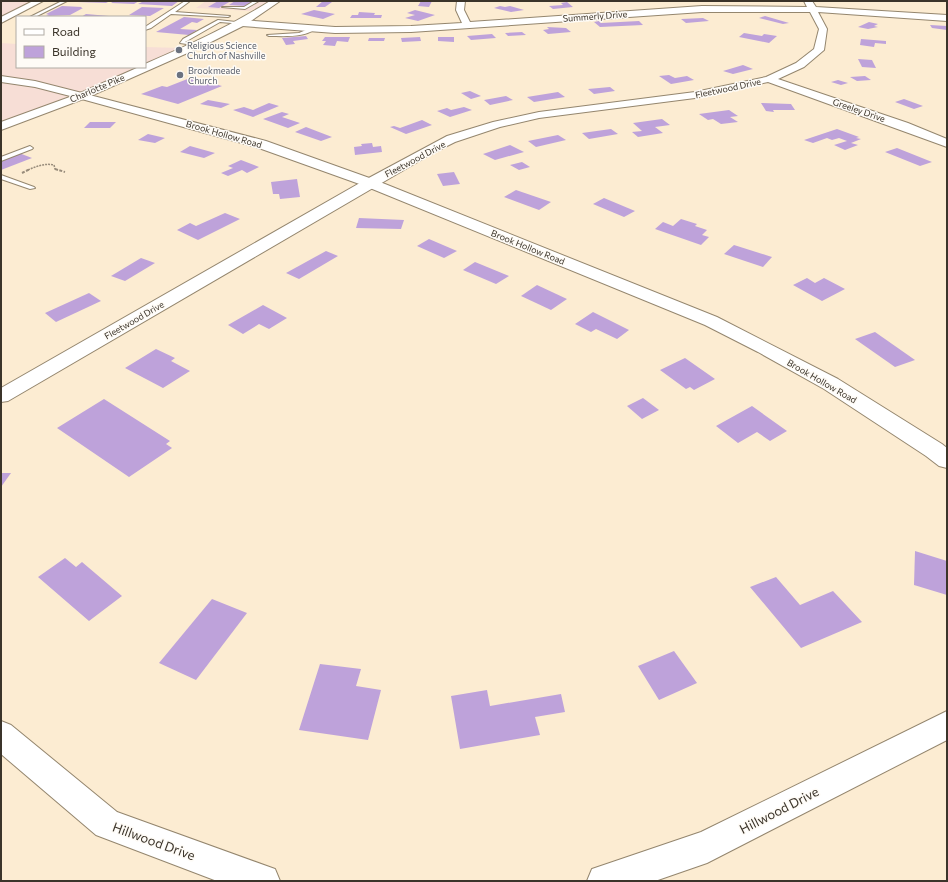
<svg xmlns="http://www.w3.org/2000/svg" width="948" height="882" viewBox="0 0 948 882" font-family="Commissioner,sans-serif">
<rect width="100%" height="100%" fill="#fcecd2"/>
<g fill="#f7ded6">
<path d="M1,1H36L1,19Z"/>
<path d="M206,1H269L250,11L196,8Z"/>
<path d="M1,43L17,44V67H139L105,82L4,122H1Z"/>
<path d="M145,47L182,48L145,65Z"/>
</g>
<g fill="#bea2da">
<path d="M77,1H110L106,3L77,2Z"/>
<path d="M114,1H139L134,4L111,3Z"/>
<path d="M144,1H179L172,6L138,4Z"/>
<path d="M218,1H231L219,8L208,7Z"/>
<path d="M235,1H254L247,6L229,5Z"/>
<path d="M323,1L332,2L325,7H316Z"/>
<path d="M421,1H432L429,7L418,6Z"/>
<path d="M567,2L573,7L553,9L549,6L563,5L561,3Z"/>
<path d="M62,6L82,7L81,8H83L70,15L46,16L49,15L46,14Z"/>
<path d="M500,6L505,7L510,6L524,10L511,12L494,8Z"/>
<path d="M142,7L164,8L150,16L129,15Z"/>
<path d="M314,10L335,14L323,19L301,14Z"/>
<path d="M415,10L435,15L418,21L405,18L415,15L407,13Z"/>
<path d="M359,12L375,13L374,15H382L381,18H350L352,15H358Z"/>
<path d="M86,14L109,16V17H81Z"/>
<path d="M765,16L789,23L783,24L759,18Z"/>
<path d="M184,17L204,19L197,23L192,22L180,29L197,30L189,35L156,32Z"/>
<path d="M703,18L709,21L686,23L681,19Z"/>
<path d="M599,21L601,23L639,21L643,25L600,27L594,22Z"/>
<path d="M869,22L878,24L874,26L878,27L868,29L858,27Z"/>
<path d="M930,25L947,26V30L932,28Z"/>
<path d="M547,27L566,28L571,32L548,34L543,30L549,29Z"/>
<path d="M522,32L526,35L508,36L505,33Z"/>
<path d="M744,33L762,36L764,34L777,36L769,43L739,37Z"/>
<path d="M492,34L496,38L471,40L467,36Z"/>
<path d="M306,36L308,39L293,41L295,44L286,45L282,38Z"/>
<path d="M325,37H350L348,42L337,41L335,46L323,45L326,41H322Z"/>
<path d="M420,37L421,41L402,42L401,38Z"/>
<path d="M438,37H454V42L438,41Z"/>
<path d="M369,38H385L384,41H368Z"/>
<path d="M861,39L886,41V44L875,43L874,47L860,45Z"/>
<path d="M858,59L872,60L876,68L862,67Z"/>
<path d="M743,65L753,69L733,74L723,71Z"/>
<path d="M669,75L675,78L687,76L694,80L671,84L659,76Z"/>
<path d="M865,76L871,80L857,81L850,77Z"/>
<path d="M190,78L222,86L178,104L141,94L162,86L167,87Z"/>
<path d="M838,80L848,83L841,85L831,82Z"/>
<path d="M610,87L615,91L594,94L588,89Z"/>
<path d="M470,91L481,96L471,99L461,93Z"/>
<path d="M558,92L565,97L534,102L527,97Z"/>
<path d="M506,96L513,100L490,105L484,100Z"/>
<path d="M904,99L923,106L914,109L895,102Z"/>
<path d="M208,100L230,104L221,108L200,104Z"/>
<path d="M269,103L279,106L253,117L233,110L244,107L253,110Z"/>
<path d="M761,103L791,104L795,110H773L774,112L766,111Z"/>
<path d="M464,107L472,110L450,117L437,111L447,108L451,110Z"/>
<path d="M729,110L738,116L730,117L738,122L721,124L713,119L708,120L699,114Z"/>
<path d="M282,112L289,114L282,117L300,123L288,128L263,119Z"/>
<path d="M662,119L670,125L655,127L663,133L638,137L632,132L642,131L633,123Z"/>
<path d="M422,120L432,125L406,134L390,127L394,126L400,128Z"/>
<path d="M90,122H116L110,128H84Z"/>
<path d="M306,127L332,137L321,141L295,132Z"/>
<path d="M611,129L618,134L589,139L582,133Z"/>
<path d="M837,129L859,137L856,138L861,139L851,143L858,145L845,150L834,145L847,141L839,138L832,140L827,138L813,143L804,140Z"/>
<path d="M148,134L165,138L155,143L138,140Z"/>
<path d="M558,135L566,140L536,147L528,141Z"/>
<path d="M372,143L373,147L381,146L382,152L355,155L354,147L362,146L361,144Z"/>
<path d="M510,145L524,152L495,160L483,154Z"/>
<path d="M190,146L215,153L204,158L180,152Z"/>
<path d="M897,148L932,162L920,166L885,152Z"/>
<path d="M19,153L32,158L1,170V161Z"/>
<path d="M241,160L259,167L247,173L242,170L228,176L221,173L233,168L228,166Z"/>
<path d="M522,162L530,167L519,170L510,165Z"/>
<path d="M454,172L460,184L443,186L437,174Z"/>
<path d="M297,179L300,197L280,199L279,194H273L271,182Z"/>
<path d="M516,190L551,202L539,210L504,197Z"/>
<path d="M604,198L635,211L624,217L593,204Z"/>
<path d="M225,213L240,219L198,240L177,230L190,223L196,226Z"/>
<path d="M359,218L404,220L401,229L356,228Z"/>
<path d="M681,219L697,224L695,226L707,230L702,235L709,237L701,245L655,229L663,222L673,226Z"/>
<path d="M429,239L457,251L444,258L417,246Z"/>
<path d="M734,245L772,257L763,267L724,254Z"/>
<path d="M326,251L338,256L299,279L286,273Z"/>
<path d="M141,258L155,263L125,281L111,276Z"/>
<path d="M475,262L509,276L496,284L463,270Z"/>
<path d="M807,278L815,283L824,278L845,289L822,301L793,285Z"/>
<path d="M537,285L567,299L551,310L521,296Z"/>
<path d="M89,293L101,301L56,322L45,313Z"/>
<path d="M263,305L287,318L269,329L259,324L243,334L228,325Z"/>
<path d="M593,312L629,330L617,339L596,329L591,332L575,324Z"/>
<path d="M875,332L915,360L895,367L855,339Z"/>
<path d="M156,349L175,358L171,361L190,371L163,388L125,368Z"/>
<path d="M685,358L715,379L694,390L690,387L686,389L660,370Z"/>
<path d="M643,398L659,410L642,419L627,406Z"/>
<path d="M104,399L170,441L166,444L172,448L129,477L57,428Z"/>
<path d="M752,406L787,431L770,441L757,432L738,443L716,426Z"/>
<path d="M1,473H11L1,487Z"/>
<path d="M915,551L947,561V595L914,585Z"/>
<path d="M65,558L76,567L82,562L122,596L89,621L38,577Z"/>
<path d="M776,577L800,605L833,591L862,622L801,648L750,587Z"/>
<path d="M212,599L247,613L196,680L159,663Z"/>
<path d="M674,651L697,683L659,700L638,666Z"/>
<path d="M320,664L361,669L356,686L381,690L368,740L299,730Z"/>
<path d="M487,690L490,706L561,694L565,712L535,717L540,735L460,749L451,696Z"/>
</g>
<g fill="none" stroke-linecap="round" stroke-linejoin="round">
<defs>
<g id="lane">
<path d="M62,1H67L35,17H30Z"/>
<path d="M185,1H190L175,12L230,16L228,17L171,14L151,28L145,30V27Z"/>
<path d="M254,1H259L245,9L222,7H244Z"/>
<path d="M218,20L245,23L243,24L220,22L185,42L200,44V46L180,43L183,39Z"/>
<path d="M313,27L317,28C304,38 285,36 269,36L267,35L299,33Z"/>
<path d="M30,146L33,148L32,149L1,161V157Z"/>
<path d="M1,175L34,187L35,188L30,189L1,179Z"/>
</g>
<g id="street">
<path d="M33,1H43L1,23V17Z"/>
<path d="M457,1H465L464,10L470,22L702,6L807,7L804,1H812L816,7L947,15V21L818,12L827,29L824,50L804,67L778,79L908,123L947,139V147L768,82L695,98L539,118L500,127L455,142L433,153L8,401L1,402V388L365,180L447,136L493,122L539,112L695,92L766,77L796,63L814,49L819,29L810,12H702L411,32L335,33L242,26L238,23L242,20L335,27L411,26L462,23L456,10Z"/>
<path d="M1,76L35,81L86,94L87,96L82,99L35,87L1,82Z"/>
<path d="M947,711V740L707,863L655,881H587L592,869L701,832Z"/>
<path d="M1,721L11,725L117,812L275,869L280,881H217L96,835L1,754Z"/>
</g>
<path id="secondary" d="M82,93L266,141L375,180L717,317L838,379L942,444L947,448V468L939,466L926,456L824,389L758,352L705,325L365,186L256,147L78,98L76,96L78,94Z"/>
<path id="primary" d="M270,1H280L245,25L201,47L86,98L1,130V122L78,94L139,67H145V64C189,45 229,27 270,1Z"/>
</defs>
<use href="#lane" stroke="#94866e" stroke-width="2"/>
<use href="#street" stroke="#94866e" stroke-width="2"/>
<use href="#secondary" stroke="#94866e" stroke-width="2"/>
<use href="#primary" stroke="#94866e" stroke-width="2"/>
<path stroke="#988c7b" stroke-width="1.5" stroke-dasharray="2 1" stroke-linecap="butt" d="M28,170C37,166 45,163 54,165L55,169L58,170"/>
<g stroke="#988c7b" stroke-width="2" stroke-dasharray="3 1.5" stroke-linecap="butt">
<path d="M55,169L65,172"/>
<path d="M22,173L30,169"/>
</g>
<use href="#lane" fill="#fff" fill-rule="evenodd"/>
<use href="#street" fill="#fff" fill-rule="evenodd"/>
<use href="#secondary" fill="#fff" fill-rule="evenodd"/>
<use href="#primary" fill="#fff" fill-rule="evenodd"/>
</g>
<g fill="#6b7280" stroke="#fefbf6" stroke-width="1.5">
<circle cx="179" cy="50" r="4"/>
<circle cx="180" cy="75" r="4"/>
</g>
<g text-anchor="middle" dominant-baseline="central" stroke-width="3" stroke-linejoin="round" paint-order="stroke">
<g font-size="9" fill="#3b342a" stroke="#fefbf6">
<text transform="translate(595 16) rotate(-4)">Summerly Drive</text>
<text transform="translate(97 88) rotate(-23)">Charlotte Pike</text>
<text transform="translate(728 88) rotate(-12)">Fleetwood Drive</text>
<text transform="translate(859 110) rotate(19)">Greeley Drive</text>
<text transform="translate(224 134) rotate(16)">Brook Hollow Road</text>
<text transform="translate(415 159) rotate(-28)">Fleetwood Drive</text>
<text transform="translate(528 247) rotate(22)">Brook Hollow Road</text>
<text transform="translate(134 320) rotate(-30)">Fleetwood Drive</text>
<text transform="translate(822 381) rotate(30)">Brook Hollow Road</text>
</g>
<g font-size="9" fill="#5b616d" stroke="#fefbf6" text-anchor="start">
<text x="187" y="45">Religious Science<tspan x="187" dy="10">Church of Nashville</tspan></text>
<text x="188" y="70">Brookmeade<tspan x="188" dy="10">Church</tspan></text>
</g>
<g font-size="13" fill="#3b342a" stroke="#fefbf6">
<text transform="translate(779 810) rotate(-27)">Hillwood Drive</text>
<text transform="translate(154 841) rotate(20)">Hillwood Drive</text>
</g>
</g>
<rect width="948" height="882" fill="none" stroke="#3b342a" stroke-width="4"/>
<rect x="16" y="16" width="130" height="52" fill="#fefbf6" stroke="#b0aba4"/>
<rect x="24" y="29" width="20" height="6" fill="#ffffff" stroke="#b0aba4"/>
<text x="52" y="36" font-size="12" fill="#3b342a">Road</text>
<rect x="24" y="46" width="20" height="12" fill="#bea2da" stroke="#b0aba4"/>
<text x="52" y="56" font-size="12" fill="#3b342a">Building</text>
</svg>
